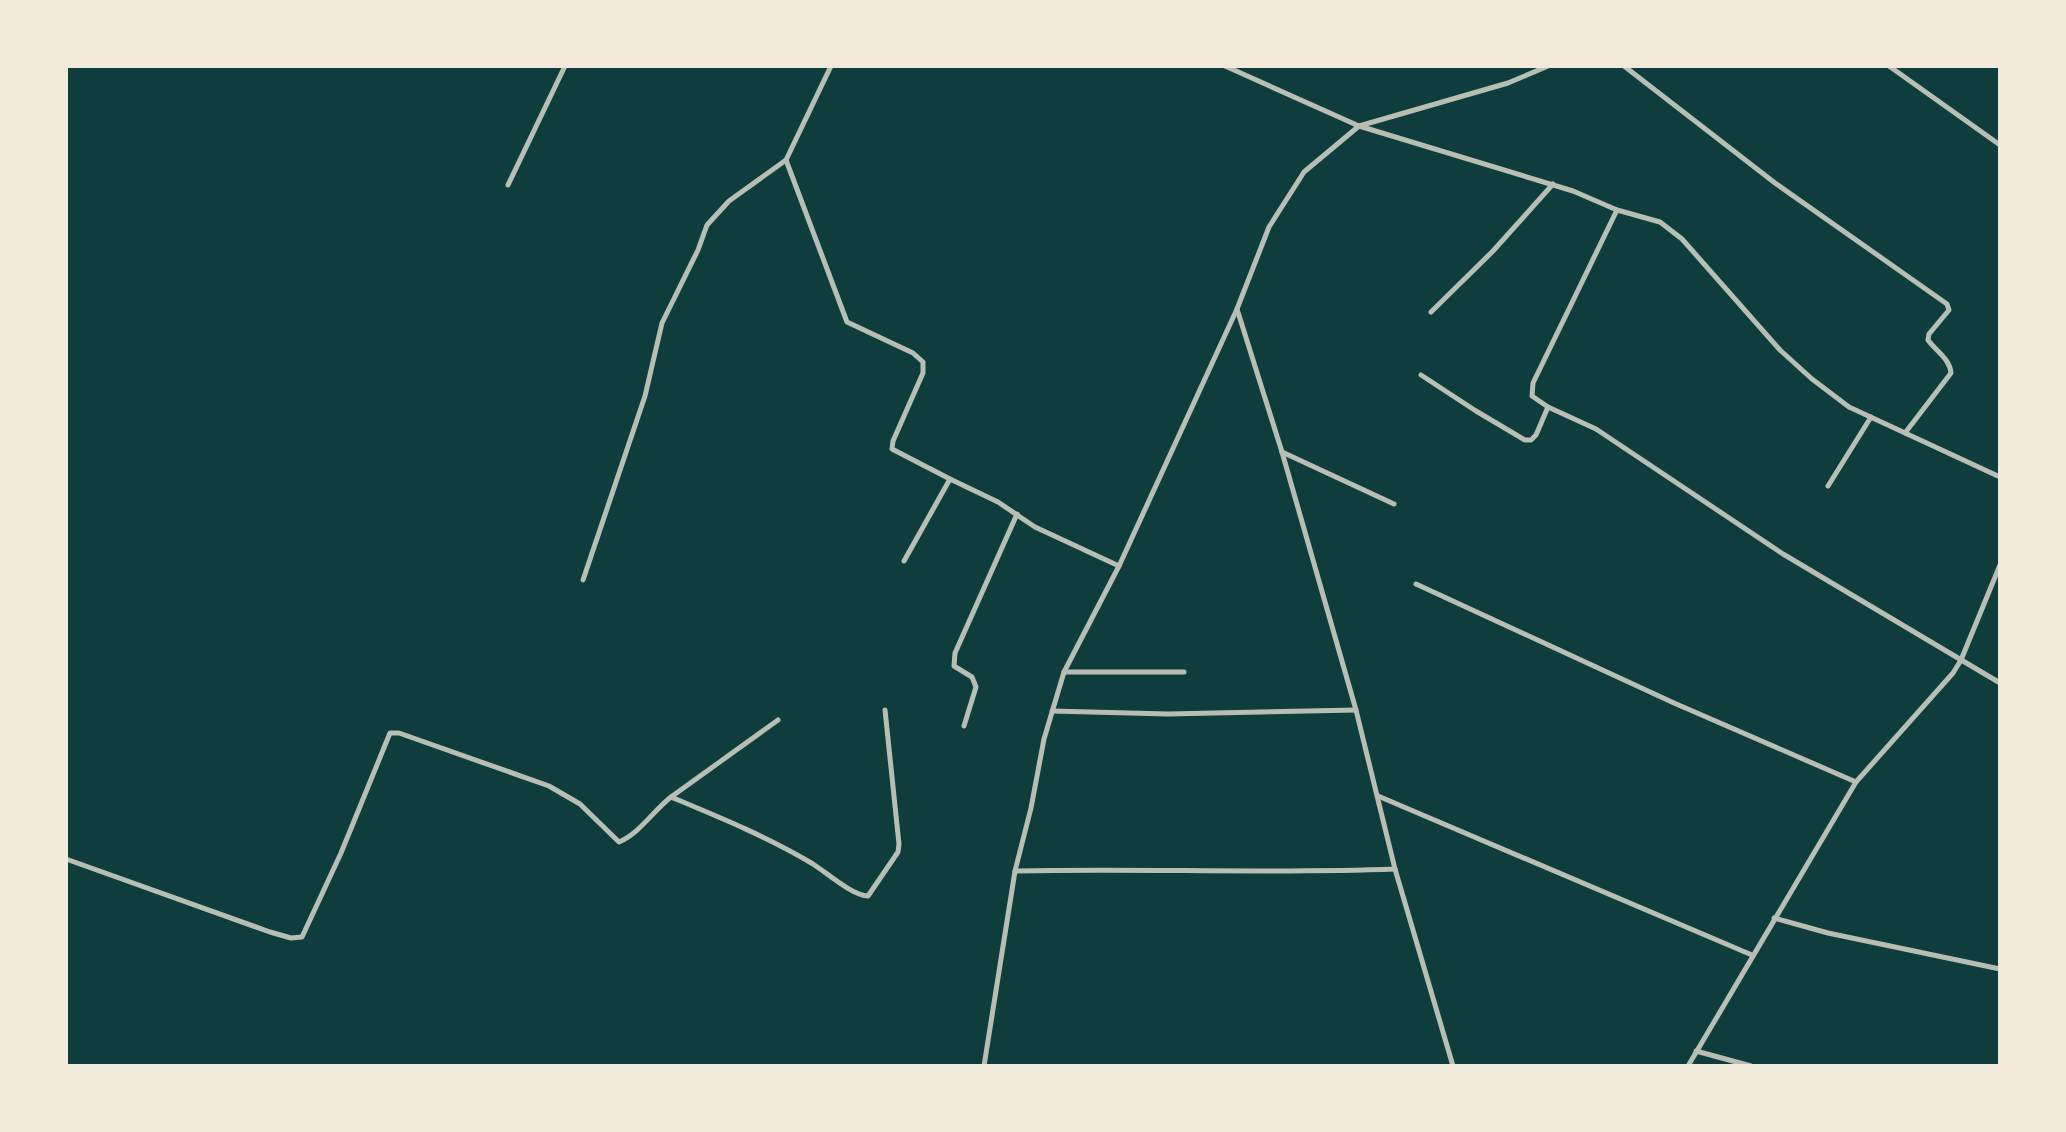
<svg xmlns="http://www.w3.org/2000/svg" width="2066" height="1132" viewBox="0 0 2066 1132" font-family="'Alegreya Sans',sans-serif">
<rect width="100%" height="100%" fill="#0f3d3e"/>
<g fill="none" stroke-linecap="round" stroke-linejoin="round">
<g stroke="#b8beb3" stroke-width="5">
<path d="M1225,66L1359,126L1573,191L1617,210L1660,222L1682,239L1780,350L1812,379L1849,407L2000,477"/>
<path d="M1624,66L1775,183L1947,304L1949,310L1929,334L1928,340C1936,351 1950,359 1951,373L1905,433"/>
<path d="M1889,66L2000,145"/>
<path d="M786,160L847,322L913,353L923,362V373L893,441L892,449L950,479"/>
<path d="M508,185L565,66"/>
<path d="M1237,309L1282,452L1356,710L1395,869L1453,1066"/>
<path d="M1431,312L1493,251L1553,184"/>
<path d="M1421,375L1476,411L1525,440H1531L1536,435L1548,407L1532,396L1533,383L1617,210"/>
<path d="M1548,407L1596,429L1783,554L2000,683"/>
<path d="M1282,452L1394,504"/>
<path d="M1828,486L1871,417"/>
<path d="M904,561L950,479L998,502L1035,527L1119,566"/>
<path d="M583,580L645,396L662,323L698,250L707,225L729,201L786,160L831,66"/>
<path d="M1416,584L1674,703L1856,782"/>
<path d="M1064,672H1184"/>
<path d="M1052,711L1168,714L1356,710"/>
<path d="M964,726L976,687L972,677L954,666L955,653L1017,514"/>
<path d="M1378,796L1752,955"/>
<path d="M671,797C719,817 768,837 813,864C827,873 853,896 868,896L898,852L899,844L885,710"/>
<path d="M66,859L270,932L291,938L302,937L341,853L390,733H399L549,786L580,804L619,842C640,833 653,811 671,797L778,720"/>
<path d="M1015,871C1141,868 1268,874 1395,869"/>
<path d="M1774,918L1828,933L2000,969"/>
<path d="M1696,1051L1751,1066"/>
<path d="M984,1066L1015,871L1031,808L1044,739L1064,672L1119,566L1237,309L1269,227L1304,172L1359,126L1508,83L1548,66"/>
<path d="M1688,1066L1856,782L1953,673L1961,660L2000,565"/>
</g>
</g>
<rect width="2066" height="1132" fill="none" stroke="#f1e9da" stroke-width="136"/>
</svg>
